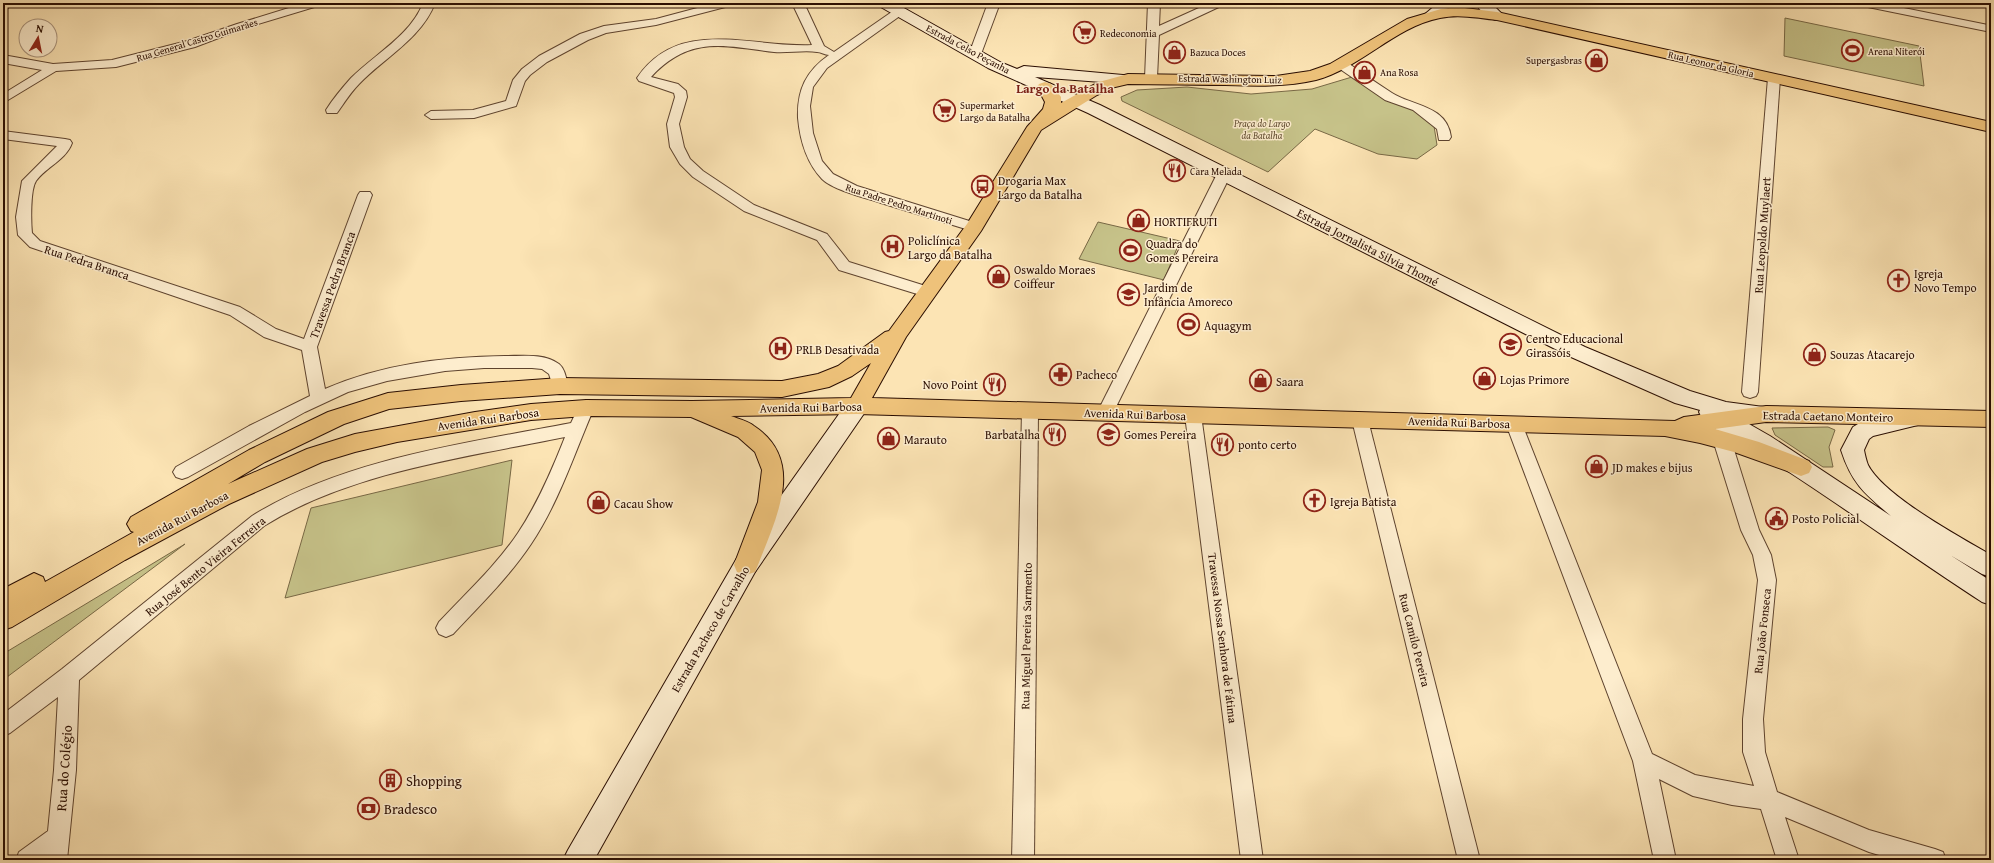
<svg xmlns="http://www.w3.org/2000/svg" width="1994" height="863" viewBox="0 0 1994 863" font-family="'Gentium Book Plus',serif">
<rect width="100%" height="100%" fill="#fce4b4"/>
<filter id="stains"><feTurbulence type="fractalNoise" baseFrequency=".005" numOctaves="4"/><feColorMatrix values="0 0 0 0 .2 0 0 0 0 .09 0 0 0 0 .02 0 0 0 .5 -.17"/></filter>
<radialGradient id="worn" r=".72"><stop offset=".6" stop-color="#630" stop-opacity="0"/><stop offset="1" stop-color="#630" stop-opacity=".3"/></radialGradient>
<g fill="#c6c289" stroke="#786845">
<path d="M1785,18L1919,46L1924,86L1784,56Z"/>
<path d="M1352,77L1415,110L1434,126L1437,145L1417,159L1378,154L1315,129L1268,172L1122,101L1121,97L1137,90L1187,87L1251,94L1312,89Z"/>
<path d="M1098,222L1180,241L1164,280L1079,259Z"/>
<path d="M1828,427L1835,430L1829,447L1833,467H1823L1775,435L1772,428Z"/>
<path d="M512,460L502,545L285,598L311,508Z"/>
<path d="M185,544L3,680V654Z"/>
</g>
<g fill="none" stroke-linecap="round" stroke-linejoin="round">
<defs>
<g id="street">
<path d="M3,3H11L7,9L3,10Z"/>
<path d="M305,3H323L321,5L245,28L195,47L116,67L56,71L3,103V94L42,70L3,63V55L53,64L112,60L187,41L237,24Z"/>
<path d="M423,3H435C422,38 384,58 359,84C351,92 344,103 337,113H327L326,110C333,99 342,88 351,78C374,55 411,35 423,3Z"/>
<path d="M716,3H735L733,5L656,25L606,33L588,40L547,62L530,75L525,81L516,106L474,118L431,119L425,115L431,111L473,110L506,101L513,80L522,69L539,56L580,34L604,26L656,19Z"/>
<path d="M792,3H804L824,46L834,52L896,9H904L906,11L904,13L827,68L813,87L810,106L813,133L822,161L833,174L857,186L979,224L981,227L979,230H969C940,221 911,212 881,203C866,198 833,190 822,179C806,162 800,140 798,118C797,90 806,71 829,55C825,55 821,52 817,52C805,50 788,53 774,52C724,46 690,35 651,77L678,84L686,91L687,97L679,124L684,147L690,159L703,171L754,205L827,234L849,262L932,288L935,292L932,296L927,297L839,270L817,240L744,211L693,177L680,164L670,147L667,124L675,97L674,93L639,81L637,78C679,16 751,48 812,45Z"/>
<path d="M988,3H1000L981,54L979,57H971L969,54Z"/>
<path d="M1148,3H1160L1159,26L1210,3H1225L1223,5L1159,35L1157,78L1151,82L1145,78Z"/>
<path d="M1857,3H1879L1988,25L1991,26V32L1863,6Z"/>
<path d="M1341,60L1345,61C1361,72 1376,83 1392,93C1412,106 1447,105 1451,137L1449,140H1439L1437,129L1413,110L1385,100L1337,67L1335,64Z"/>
<path d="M1774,74L1780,78L1758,392L1756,396L1750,398L1744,396L1742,392L1768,78Z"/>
<path d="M3,131L65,139L70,140L72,143C66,160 46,167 36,181C30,190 31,223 32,233L40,241L240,307L276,329L304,339L358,195L360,192H370L372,195L317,347L325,389C382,364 444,357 505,356C522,356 544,353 559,364C565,369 566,378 568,386L566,390L560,392L554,390L549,374L542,369L532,368H484L445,371L387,381L348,392L305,412L188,477L182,479L176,477L173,472L176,467L249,426L310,396L302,350L264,337L230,315L30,247L18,235L16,217L22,181L57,146L3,139Z"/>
<path d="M1224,170L1229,171L1231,174L1113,413L1111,417L1105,419L1099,417L1097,413L1217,174L1219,171Z"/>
<path d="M586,402L592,404L594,408C574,454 559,502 531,544C509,577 480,605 453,634L446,637L439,634L436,628L439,622C466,593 496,566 518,533C538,503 552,470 565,437C467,457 350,472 264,526L79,680L76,770L67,860H16L19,852L48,831L54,770L58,697L10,733L3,736V714L62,669L252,516C343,459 467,443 571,423L580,404Z"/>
<path d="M1030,405L1036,407L1038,411L1034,860H1012L1022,411L1024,407Z"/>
<path d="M1193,409L1199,411L1201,415L1263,860H1241L1185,415L1187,411Z"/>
<path d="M1360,414L1366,415L1368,420L1480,860H1458L1352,420L1354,415Z"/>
<path d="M1725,414L1731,415L1733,420L1731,440L1759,530L1771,555L1776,580L1763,719L1765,752L1777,792L1869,830L1935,849L1943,852L1946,860H1896L1869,852L1785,817L1799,860H1777L1761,809L1732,805L1693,796L1659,779L1676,860H1654L1633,761L1506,424L1508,419L1514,418L1520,419L1522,424L1652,754L1695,775L1754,786L1743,752V719L1758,580L1753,555L1741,530L1713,440L1717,420L1719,415Z"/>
</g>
<g id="secondary">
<path d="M877,3H895L1000,62L1017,69L1024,66L1134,76L1136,79L1134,82L1128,84L1035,77L1100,105L1585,347L1690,391L1726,402L1771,408L1774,414L1771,420L1763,422L1742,420L1770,436L1891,516C1865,494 1852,484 1841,450L1853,427L1858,424C1874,417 1905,407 1922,412L1925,418L1922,424L1873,436L1869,439L1864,450C1865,455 1866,460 1868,465C1884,496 1960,537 1991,555V577L1982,574L1950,555L1991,581V605L1982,602C1888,541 1799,474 1702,418L1699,412L1700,410L1675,403L1571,357L1088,113L988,68L879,6Z"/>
<path d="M1438,3H1455L1436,18H1426L1424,15Z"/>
<path d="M1475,3H1491L1504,16L1502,19C1491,22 1481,12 1475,3Z"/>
<path d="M857,398L865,400L868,406L865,412L755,572L594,860H563L568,850L737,558L849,400Z"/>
</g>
<path id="primary" d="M1457,7L1497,12L1991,122V132L1497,20C1478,18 1459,14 1440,18C1394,27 1361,68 1316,80C1286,87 1256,86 1225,85C1193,85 1161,84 1128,84L1111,88L1097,95L1041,130L981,231L906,337L872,398L1675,421L1684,417L1766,406L1991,411V427L1766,422L1715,429L1759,442L1809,461L1812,467L1809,473L1801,476L1734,452L1700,443L1665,436L857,414L731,416C739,419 748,421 754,426C807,461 775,520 758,565L755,572L746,575L737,572L734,565L758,502L762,470L755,452L738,437L691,417L586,416L531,420L397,442L355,452L322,462L229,504L125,560L12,627L3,630V589L34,573L43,577L45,582L134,532L131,531L127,524L131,517L249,450L328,412L388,393L461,385L560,378L782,381L818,374L838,366L885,332L889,331L967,224L1027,127L1043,109L1045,102L1037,87L1039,84L1045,82L1051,84L1061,97V103L1099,82L1128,74L1276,76L1310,71L1330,64L1407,19L1441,9ZM871,363L851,398L692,401L586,400L531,404L475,412L355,434L307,449L228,484L265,462L344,424L389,409L461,401L560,394L782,397L829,387L852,376Z"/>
</defs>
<use href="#street" stroke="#5e432e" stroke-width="2"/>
<use href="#secondary" stroke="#2a0d01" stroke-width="2"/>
<use href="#primary" stroke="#2a0d01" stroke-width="2"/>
<use href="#street" fill="#fdedce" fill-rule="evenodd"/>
<use href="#secondary" fill="#fdedce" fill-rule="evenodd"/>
<use href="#primary" fill="#eec27a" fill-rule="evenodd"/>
</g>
<defs>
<symbol id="supermarket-ring" viewBox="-11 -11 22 22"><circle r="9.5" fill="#fdedce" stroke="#8f2418" stroke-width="1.5"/><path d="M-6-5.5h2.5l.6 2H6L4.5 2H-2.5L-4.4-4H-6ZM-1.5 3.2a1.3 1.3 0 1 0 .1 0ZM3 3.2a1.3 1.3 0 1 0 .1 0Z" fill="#8f2418"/></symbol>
<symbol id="stadium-ring" viewBox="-11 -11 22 22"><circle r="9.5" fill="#fdedce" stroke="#8f2418" stroke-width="1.5"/><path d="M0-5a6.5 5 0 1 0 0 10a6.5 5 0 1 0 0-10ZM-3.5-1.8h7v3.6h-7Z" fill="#8f2418"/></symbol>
<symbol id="shop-ring" viewBox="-11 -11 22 22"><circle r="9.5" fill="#fdedce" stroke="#8f2418" stroke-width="1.5"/><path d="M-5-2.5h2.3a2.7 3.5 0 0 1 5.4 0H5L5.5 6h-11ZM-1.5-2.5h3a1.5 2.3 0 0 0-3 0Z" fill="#8f2418"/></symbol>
<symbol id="restaurant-ring" viewBox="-11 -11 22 22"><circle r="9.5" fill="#fdedce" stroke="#8f2418" stroke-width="1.5"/><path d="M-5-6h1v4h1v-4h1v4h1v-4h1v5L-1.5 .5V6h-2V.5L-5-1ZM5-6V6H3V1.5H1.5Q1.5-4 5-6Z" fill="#8f2418"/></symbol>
<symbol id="bus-ring" viewBox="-11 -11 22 22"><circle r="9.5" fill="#fdedce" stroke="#8f2418" stroke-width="1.5"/><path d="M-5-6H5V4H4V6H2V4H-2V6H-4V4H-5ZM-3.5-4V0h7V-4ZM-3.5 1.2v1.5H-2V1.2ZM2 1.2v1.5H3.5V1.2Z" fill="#8f2418"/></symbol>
<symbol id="hospital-ring" viewBox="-11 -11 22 22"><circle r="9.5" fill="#fdedce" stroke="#8f2418" stroke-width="1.5"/><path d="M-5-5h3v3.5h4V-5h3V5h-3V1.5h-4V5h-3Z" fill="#8f2418"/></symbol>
<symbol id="church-ring" viewBox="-11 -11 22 22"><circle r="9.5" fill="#fdedce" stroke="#8f2418" stroke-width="1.5"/><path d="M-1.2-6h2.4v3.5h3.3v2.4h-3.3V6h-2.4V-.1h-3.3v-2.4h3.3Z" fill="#8f2418"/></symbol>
<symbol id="school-ring" viewBox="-11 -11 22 22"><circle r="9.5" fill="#fdedce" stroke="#8f2418" stroke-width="1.5"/><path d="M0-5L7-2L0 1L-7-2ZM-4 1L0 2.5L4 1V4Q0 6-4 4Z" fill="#8f2418"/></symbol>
<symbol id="pharmacy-ring" viewBox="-11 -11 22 22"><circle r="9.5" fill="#fdedce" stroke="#8f2418" stroke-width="1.5"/><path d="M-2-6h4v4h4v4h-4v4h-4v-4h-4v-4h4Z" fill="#8f2418"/></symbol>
<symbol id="civic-ring" viewBox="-11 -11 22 22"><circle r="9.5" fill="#fdedce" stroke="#8f2418" stroke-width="1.5"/><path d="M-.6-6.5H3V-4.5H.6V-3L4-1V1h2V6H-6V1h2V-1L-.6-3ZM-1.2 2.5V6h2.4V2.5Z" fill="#8f2418"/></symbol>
<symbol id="building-ring" viewBox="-11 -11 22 22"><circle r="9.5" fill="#fdedce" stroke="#8f2418" stroke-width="1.5"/><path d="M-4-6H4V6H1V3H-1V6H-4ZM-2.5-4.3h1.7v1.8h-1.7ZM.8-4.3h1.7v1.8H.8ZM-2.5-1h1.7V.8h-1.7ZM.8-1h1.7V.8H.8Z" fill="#8f2418"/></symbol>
<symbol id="bank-ring" viewBox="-11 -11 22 22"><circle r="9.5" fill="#fdedce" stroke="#8f2418" stroke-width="1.5"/><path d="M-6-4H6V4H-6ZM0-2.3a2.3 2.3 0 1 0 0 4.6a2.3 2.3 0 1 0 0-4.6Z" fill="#8f2418"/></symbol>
</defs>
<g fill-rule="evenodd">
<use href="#supermarket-ring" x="1072" y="20" width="25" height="25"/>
<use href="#stadium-ring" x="1840" y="38" width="25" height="25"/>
<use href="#shop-ring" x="1162" y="40" width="25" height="25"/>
<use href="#shop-ring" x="1584" y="48" width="25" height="25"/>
<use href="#shop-ring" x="1352" y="60" width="25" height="25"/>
<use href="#supermarket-ring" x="932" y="98" width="25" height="25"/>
<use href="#restaurant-ring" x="1162" y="158" width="25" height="25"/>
<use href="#bus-ring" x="970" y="174" width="25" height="25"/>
<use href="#shop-ring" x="1126" y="208" width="25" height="25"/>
<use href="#hospital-ring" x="880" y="234" width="25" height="25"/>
<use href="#stadium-ring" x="1118" y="238" width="25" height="25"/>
<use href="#shop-ring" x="986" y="264" width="25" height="25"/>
<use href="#church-ring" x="1886" y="268" width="25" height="25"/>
<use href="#school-ring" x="1116" y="282" width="25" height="25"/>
<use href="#stadium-ring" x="1176" y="312" width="25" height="25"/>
<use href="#school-ring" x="1498" y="332" width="25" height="25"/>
<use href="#hospital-ring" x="768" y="336" width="25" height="25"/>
<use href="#shop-ring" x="1802" y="342" width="25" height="25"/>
<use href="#pharmacy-ring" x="1048" y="362" width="25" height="25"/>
<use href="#shop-ring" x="1472" y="366" width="25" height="25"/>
<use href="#shop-ring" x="1248" y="368" width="25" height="25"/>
<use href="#restaurant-ring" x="982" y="372" width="25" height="25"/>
<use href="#restaurant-ring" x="1042" y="422" width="25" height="25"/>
<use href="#school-ring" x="1096" y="422" width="25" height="25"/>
<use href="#shop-ring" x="876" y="426" width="25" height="25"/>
<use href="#restaurant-ring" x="1210" y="432" width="25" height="25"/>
<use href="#shop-ring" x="1584" y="454" width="25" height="25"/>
<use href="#church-ring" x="1302" y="488" width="25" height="25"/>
<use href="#shop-ring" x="586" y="490" width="25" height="25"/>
<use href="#civic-ring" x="1764" y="506" width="25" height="25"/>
<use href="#building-ring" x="378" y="768" width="25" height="25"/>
<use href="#bank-ring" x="356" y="796" width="25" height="25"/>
</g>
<g text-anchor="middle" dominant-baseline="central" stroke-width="3" stroke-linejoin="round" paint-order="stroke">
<g font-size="10" fill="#2a0d01" stroke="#fdedce" text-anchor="start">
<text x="1100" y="33">Redeconomia</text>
<text x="1868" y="51">Arena Niterói</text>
<text x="1190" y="52">Bazuca Doces</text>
<text x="1582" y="60" text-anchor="end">Supergasbras</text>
<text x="1380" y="72">Ana Rosa</text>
<text x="960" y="105">Supermarket<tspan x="960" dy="12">Largo da Batalha</tspan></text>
<text x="1190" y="171">Cara Melada</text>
</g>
<g font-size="10" fill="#2a0d01" stroke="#fdedce">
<text transform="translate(197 40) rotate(-17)">Rua General Castro Guimarães</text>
<text transform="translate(968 49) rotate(28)">Estrada Celso Peçanha</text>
<text transform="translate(1711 64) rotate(13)">Rua Leonor da Gloria</text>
<text transform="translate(1230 79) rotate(1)">Estrada Washington Luiz</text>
<text transform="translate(899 204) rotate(18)">Rua Padre Pedro Martinoti</text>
</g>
<g font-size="10" font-style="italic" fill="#614c31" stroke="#fdedce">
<text x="1262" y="123">Praça do Largo<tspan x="1262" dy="12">da Batalha</tspan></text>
</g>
<g font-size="12" fill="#2a0d01" stroke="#fdedce" text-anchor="start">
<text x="998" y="180">Drogaria Max<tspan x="998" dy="14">Largo da Batalha</tspan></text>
<text x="1154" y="221">HORTIFRUTI</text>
<text x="908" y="240">Policlínica<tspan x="908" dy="14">Largo da Batalha</tspan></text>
<text x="1146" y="243">Quadra do<tspan x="1146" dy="14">Gomes Pereira</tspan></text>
<text x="1014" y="269">Oswaldo Moraes<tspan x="1014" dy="14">Coiffeur</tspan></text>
<text x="1914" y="273">Igreja<tspan x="1914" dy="14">Novo Tempo</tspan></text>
<text x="1144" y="287">Jardim de<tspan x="1144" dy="14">Infância Amoreco</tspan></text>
<text x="1204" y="325">Aquagym</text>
<text x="1526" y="338">Centro Educacional<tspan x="1526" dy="14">Girassóis</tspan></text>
<text x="796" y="349">PRLB Desativada</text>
<text x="1830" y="354">Souzas Atacarejo</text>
<text x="1076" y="374">Pacheco</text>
<text x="1500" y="379">Lojas Primore</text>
<text x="1276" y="381">Saara</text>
<text x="978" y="384" text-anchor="end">Novo Point</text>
<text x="1040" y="434" text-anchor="end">Barbatalha</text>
<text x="1124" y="434">Gomes Pereira</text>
<text x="904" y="439">Marauto</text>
<text x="1238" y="444">ponto certo</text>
<text x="1612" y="467">JD makes e bijus</text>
<text x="1330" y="501">Igreja Batista</text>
<text x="614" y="503">Cacau Show</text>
<text x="1792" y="518">Posto Policial</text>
</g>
<g font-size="12" fill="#2a0d01" stroke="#fdedce">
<text transform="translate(1762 235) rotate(-86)">Rua Leopoldo Muylaert</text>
<text transform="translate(1368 247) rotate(27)">Estrada Jornalista Silvia Thomé</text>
<text transform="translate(87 262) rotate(18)">Rua Pedra Branca</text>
<text transform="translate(332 285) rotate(-70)">Travessa Pedra Branca</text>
<text transform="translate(811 407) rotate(-1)">Avenida Rui Barbosa</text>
<text transform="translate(1135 414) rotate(2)">Avenida Rui Barbosa</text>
<text transform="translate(1828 416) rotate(1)">Estrada Caetano Monteiro</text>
<text transform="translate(488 419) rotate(-8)">Avenida Rui Barbosa</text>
<text transform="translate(1459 422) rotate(2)">Avenida Rui Barbosa</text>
<text transform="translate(182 518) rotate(-28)">Avenida Rui Barbosa</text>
<text transform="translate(205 566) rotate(-39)">Rua José Bento Vieira Ferreira</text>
<text transform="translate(710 629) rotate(-60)">Estrada Pacheco de Carvalho</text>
<text transform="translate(1762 631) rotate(-84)">Rua João Fonseca</text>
<text transform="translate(1026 636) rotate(-89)">Rua Miguel Pereira Sarmento</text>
<text transform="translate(1223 638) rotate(83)">Travessa Nossa Senhora de Fátima</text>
<text transform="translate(1415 640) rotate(76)">Rua Camilo Pereira</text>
</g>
<g font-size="13" font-weight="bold" fill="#7a1f14" stroke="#fdedce">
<text x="1065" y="88">Largo da Batalha</text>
</g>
<g font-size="14" fill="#2a0d01" stroke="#fdedce">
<text transform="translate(64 768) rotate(-86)">Rua do Colégio</text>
</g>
<g font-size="14" fill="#2a0d01" stroke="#fdedce" text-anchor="start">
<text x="406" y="781">Shopping</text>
<text x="384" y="809">Bradesco</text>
</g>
</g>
<rect width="1994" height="863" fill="none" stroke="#fce4b4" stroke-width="16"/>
<rect x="4" y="4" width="1986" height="855" fill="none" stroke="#2a0d01" stroke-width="2"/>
<rect x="8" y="8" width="1978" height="847" fill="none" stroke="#2a0d01"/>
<g transform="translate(38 38) rotate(10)"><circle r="19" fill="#fdedce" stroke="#a9937c"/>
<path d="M0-3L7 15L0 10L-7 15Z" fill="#8f2418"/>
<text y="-6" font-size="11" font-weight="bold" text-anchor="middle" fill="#2a0d01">N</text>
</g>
<rect width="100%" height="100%" filter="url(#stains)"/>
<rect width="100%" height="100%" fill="url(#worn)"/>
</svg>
